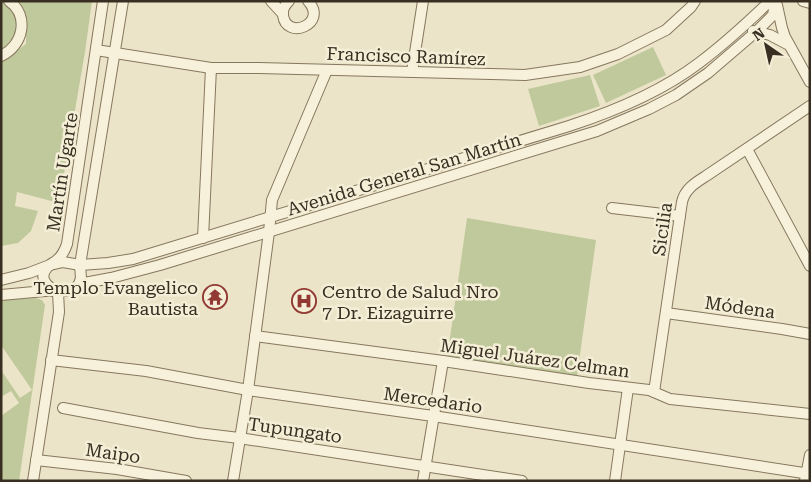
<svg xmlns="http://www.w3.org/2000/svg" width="811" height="482" viewBox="0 0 811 482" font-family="'Roboto Serif',serif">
<rect width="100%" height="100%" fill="#ece4c8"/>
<g fill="#c0c99c">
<path d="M1,1C18,7 17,19 18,35L1,54Z"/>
<path d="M14,1H92L85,52L59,203L17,192L15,206L38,211L31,231L18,243L1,246V62L26,44V30Z"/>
<path d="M653,47L666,75L606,103L593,75Z"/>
<path d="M590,75L600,106L539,126L528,89Z"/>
<path d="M467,218L596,240L577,376L447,359Z"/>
<path d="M35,298L42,300L45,305L19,481H1V416L19,403L11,391L1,397V370L20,398L32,390L1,345V299Z"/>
</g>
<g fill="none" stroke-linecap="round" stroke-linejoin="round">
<defs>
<g id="minor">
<path d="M271,1L283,14"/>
<path d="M289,1C285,5 282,10 283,15C286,41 329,24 308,1"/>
<path d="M803,1L810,3"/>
<path d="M777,5L782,28L785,37L810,82"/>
<path d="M753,31L770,35L789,45"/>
<path d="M96,50L211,68H259L525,75L580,67L618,54L666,30L691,7L695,1"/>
<path d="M1,56C23,46 30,16 9,1"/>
<path d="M412,72L423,1"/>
<path d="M747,149L810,266"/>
<path d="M612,208L680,216"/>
<path d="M203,238L211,68"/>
<path d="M1,280L29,273L50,265L63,262L80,265L108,263L133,259L569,126C615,111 661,92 699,63C723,45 746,24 768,3L773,1"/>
<path d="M79,284L81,278L80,265L123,1"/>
<path d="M58,292C45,286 37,276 50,265C52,263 55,262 57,260C62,256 65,250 67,244L103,1"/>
<path d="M1,295L45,291H66L75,289L79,284L111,278L160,265L597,131L649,109L676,95L708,73L757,31L773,15L774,9V1"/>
<path d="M666,313L782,329L810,334"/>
<path d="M255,336L443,361L589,383L649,390L670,399L810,414"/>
<path d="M51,360L146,371L248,390L433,416L810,474"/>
<path d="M654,392L682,202C685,189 695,183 706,176L810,106"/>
<path d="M63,408L198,433L239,438L522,481"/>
<path d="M36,460L117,469L186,481"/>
<path d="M33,481L59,312L58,292"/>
<path d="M233,481L248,390L269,232L272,200L327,70"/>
<path d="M423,481L443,361"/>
<path d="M615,481L628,388"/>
<path d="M805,481L810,455"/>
</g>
</defs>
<use href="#minor" stroke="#86775e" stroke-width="12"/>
<use href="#minor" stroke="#f7f1db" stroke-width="10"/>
</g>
<defs>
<symbol id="temple-ring" viewBox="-11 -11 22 22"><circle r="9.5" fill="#f4eed7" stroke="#913932" stroke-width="1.5"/><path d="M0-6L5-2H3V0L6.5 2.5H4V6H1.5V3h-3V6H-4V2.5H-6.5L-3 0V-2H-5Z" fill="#913932"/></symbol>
<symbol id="hospital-ring" viewBox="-11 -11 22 22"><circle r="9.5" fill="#f4eed7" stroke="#913932" stroke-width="1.5"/><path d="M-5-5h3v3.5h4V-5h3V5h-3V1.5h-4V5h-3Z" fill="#913932"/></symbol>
</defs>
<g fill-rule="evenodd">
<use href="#temple-ring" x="201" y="283" width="28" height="28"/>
<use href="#hospital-ring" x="290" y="287" width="28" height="28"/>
</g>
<g text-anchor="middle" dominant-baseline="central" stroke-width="5" stroke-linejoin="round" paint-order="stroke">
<g font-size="18" fill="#382e21" stroke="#f4eed7">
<text transform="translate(406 56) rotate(2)">Francisco Ramírez</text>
<text transform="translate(62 172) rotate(-81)">Martín Ugarte</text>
<text transform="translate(404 174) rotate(-17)">Avenida General San Martín</text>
<text transform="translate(662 229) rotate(-82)">Sicilia</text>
<text transform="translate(740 307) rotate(8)">Módena</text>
<text transform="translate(535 358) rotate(8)">Miguel Juárez Celman</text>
<text transform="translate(433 400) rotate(8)">Mercedario</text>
<text transform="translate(295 430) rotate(8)">Tupungato</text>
<text transform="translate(113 453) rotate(8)">Maipo</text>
</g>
<g font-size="18" fill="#382e21" stroke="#f4eed7" text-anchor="end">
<text x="198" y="287">Templo Evangelico<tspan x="198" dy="21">Bautista</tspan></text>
<text x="322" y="291" text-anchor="start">Centro de Salud Nro<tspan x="322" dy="21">7 Dr. Eizaguirre</tspan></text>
</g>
</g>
<rect width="811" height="482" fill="none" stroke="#382e21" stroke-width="5"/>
<g transform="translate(766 45) rotate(326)" stroke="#f4eed7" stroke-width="4" paint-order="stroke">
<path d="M0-4L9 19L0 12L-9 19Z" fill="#382e21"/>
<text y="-8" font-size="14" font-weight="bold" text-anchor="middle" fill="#382e21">N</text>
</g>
</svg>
